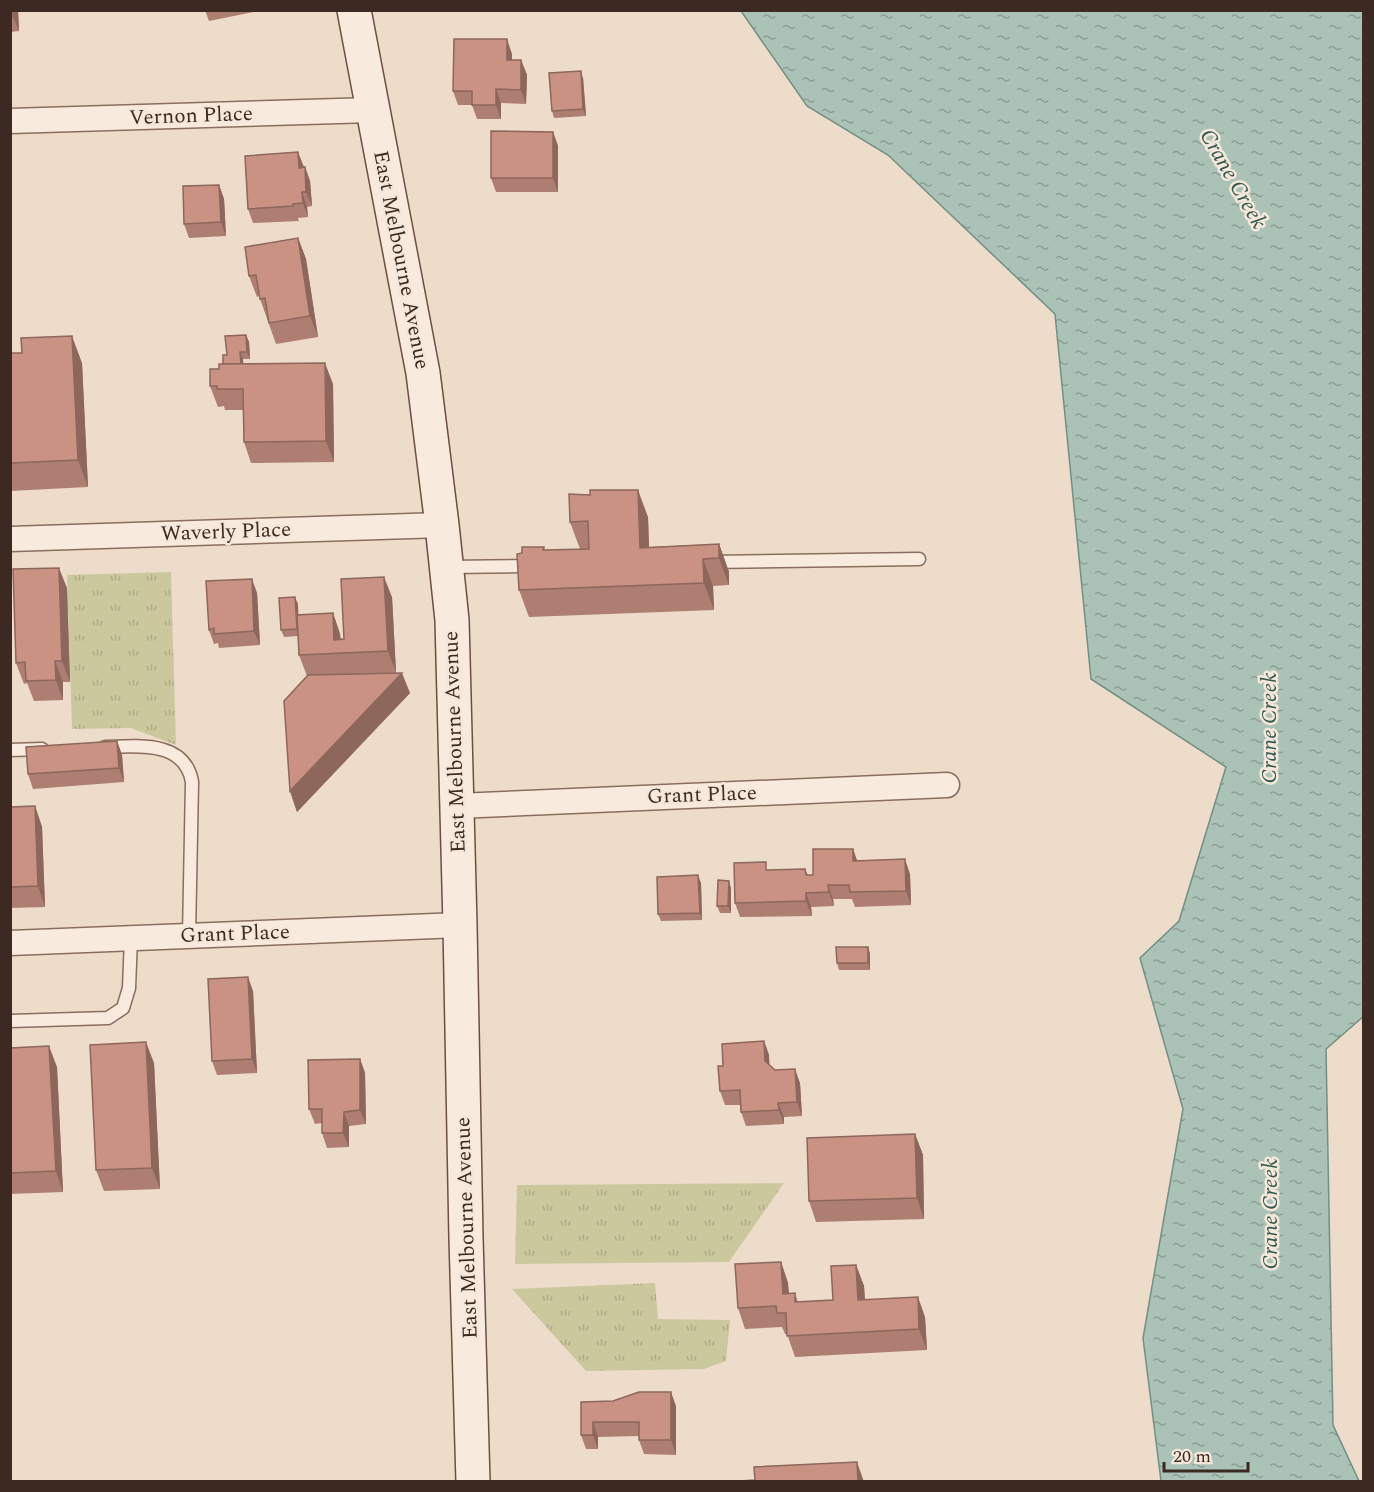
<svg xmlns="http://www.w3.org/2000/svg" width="1374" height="1492" viewBox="0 0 1374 1492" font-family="Spectral,serif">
<defs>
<pattern id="grass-tufts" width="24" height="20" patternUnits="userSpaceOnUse" patternTransform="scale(1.5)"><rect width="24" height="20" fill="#cbc89e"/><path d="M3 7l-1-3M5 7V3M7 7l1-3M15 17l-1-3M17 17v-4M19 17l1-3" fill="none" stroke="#afac88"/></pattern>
<pattern id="water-ripples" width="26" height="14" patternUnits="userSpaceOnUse" patternTransform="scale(1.5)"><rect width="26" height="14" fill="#abc2b7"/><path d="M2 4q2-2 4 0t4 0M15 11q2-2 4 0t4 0" fill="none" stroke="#8c9e94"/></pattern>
</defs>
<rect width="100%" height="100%" fill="#eddcca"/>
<g fill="url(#grass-tufts)">
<path d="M171,572L176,745L131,728L72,729L67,575Z"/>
<path d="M784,1183L729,1262L515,1264L517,1185Z"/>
<path d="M655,1283L658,1319L730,1320L726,1361L704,1369L586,1371L512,1289Z"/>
</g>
<path fill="url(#water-ripples)" stroke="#719083" stroke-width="1.5" d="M741,11H1363L1364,1016L1326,1049L1333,1425L1359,1481H1161L1143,1338L1183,1109L1140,958L1179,921L1226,767L1091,679L1055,314L888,155L807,106Z"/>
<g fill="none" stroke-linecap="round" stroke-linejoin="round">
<defs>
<g id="lane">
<path d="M711,562L919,559"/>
<path d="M448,567L532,566"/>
<path d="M105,747C137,746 185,740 192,782L189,936"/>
<path d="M10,750L42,749"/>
<path d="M10,1021L108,1018L123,1008L129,988L131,938"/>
</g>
<g id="street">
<path d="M10,121L372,110"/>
<path d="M10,539L442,525"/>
<path d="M457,806L947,785"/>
<path d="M10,943L460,925"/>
</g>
<path id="secondary" d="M354,10L423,373L442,525L452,620L460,925L466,1238L473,1482"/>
</defs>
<use href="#lane" stroke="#896e5f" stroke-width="15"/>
<use href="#street" stroke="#896e5f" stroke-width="27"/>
<use href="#secondary" stroke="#6b4f42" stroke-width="36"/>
<use href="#lane" stroke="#f8ebde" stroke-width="12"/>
<use href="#street" stroke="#f8ebde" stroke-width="24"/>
<use href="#secondary" stroke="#f8ebde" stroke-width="33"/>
</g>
<g fill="#ad7e71">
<path d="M10,10H18L19,31L10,32Z"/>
<path d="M205,10H264L209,21Z"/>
<path d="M512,54V60H521L527,75L526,104L501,103V119H477L472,105H458L453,91Z"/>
<path d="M583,78L586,116L554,118L552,111Z"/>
<path d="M553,132L558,146V192H496L491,178Z"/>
<path d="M304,167H305L310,181L312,206L307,207L308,217L298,218L299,221L253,223L248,209Z"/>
<path d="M219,185L224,199L226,236L189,238L184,224Z"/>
<path d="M298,238L306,259L318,337L276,344L259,296L257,297L249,276Z"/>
<path d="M246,335L249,342L250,359H243V364L333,384L334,462L251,463L244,442L243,410H225L224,406L218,407L210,386L219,369L223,364L227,355Z"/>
<path d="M10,353L82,363L88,487L10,491Z"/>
<path d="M648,517L649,547L719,544L729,572V585L713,586L714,610L529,617L519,590L544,547L545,550L589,549H580L570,522Z"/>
<path d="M67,588L70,682H63V700L34,701L27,683L24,684L16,663Z"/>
<path d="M257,593L260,645L219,648L218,643L214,644L209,630Z"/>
<path d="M392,597L396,672L410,693L297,812L290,791L307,676L299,655L298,636L284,637L281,630L298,604V615L333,613L340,634L341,639H344Z"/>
<path d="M117,741L122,755L124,782L33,789L28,774Z"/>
<path d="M35,806L42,827L45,907L10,908V807Z"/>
<path d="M853,849L857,861L910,874L911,905L855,907L852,899H833L834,906L811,907L812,916L740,917L735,903L769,870L805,869L808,875H813Z"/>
<path d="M701,883L702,920L661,921L658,914Z"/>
<path d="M731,888V913H720L717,906Z"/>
<path d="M868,947L870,954V970H839L837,963Z"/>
<path d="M253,991L257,1073L217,1075L212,1061Z"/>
<path d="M764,1041L769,1055V1065L775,1070L800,1083L802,1116L784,1117V1124L746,1126L741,1112L740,1105H725L720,1091L723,1066Z"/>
<path d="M10,1048L57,1067L63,1192L10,1194Z"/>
<path d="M360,1059L365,1073L366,1124L349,1126V1147L327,1148L322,1133V1123L315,1124L309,1109Z"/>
<path d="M154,1063L160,1189L104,1191L96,1170Z"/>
<path d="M915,1134L923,1155L924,1219L816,1222L809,1201Z"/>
<path d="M781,1262L788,1283L789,1293H795L798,1302L833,1300L856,1265L864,1286L865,1299L925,1317L927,1350L795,1357L787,1334H785L782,1327L745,1329L738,1308Z"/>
<path d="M581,1402L676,1406V1455L644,1454L639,1440V1436L598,1437V1449H586L581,1435Z"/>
</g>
<g fill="#8d665c">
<path d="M13,10H18L19,31L13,17Z"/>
<path d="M507,39L512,54V74L507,60Z"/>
<path d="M521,60L527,75L526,104L521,90Z"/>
<path d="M581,71L583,78L586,116L583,109Z"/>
<path d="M496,89L501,103V119L496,105Z"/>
<path d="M553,132L558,146V192L553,178Z"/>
<path d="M298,152L304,167V182L299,168Z"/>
<path d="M305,167L310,181L312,206L306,192Z"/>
<path d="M219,185L224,199L226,236L221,222Z"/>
<path d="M302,192L307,207L308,217L303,203Z"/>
<path d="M298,238L306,259L318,337L310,316Z"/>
<path d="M246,335L249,342L250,359L247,352Z"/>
<path d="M72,336L82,363L88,487L78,460Z"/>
<path d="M240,352L243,359L244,373L241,366Z"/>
<path d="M325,363L333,384L334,462L326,441Z"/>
<path d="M638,490L648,517L650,575L640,548Z"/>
<path d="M719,544L729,572V585L719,558Z"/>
<path d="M703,559L713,586L714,610L704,583Z"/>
<path d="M59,568L67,588L70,682L62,661Z"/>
<path d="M384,577L392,597L396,672L388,651Z"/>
<path d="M252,579L257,593L260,645L254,631Z"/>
<path d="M295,597L298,604L299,636L297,629Z"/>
<path d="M333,613L340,634L341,654L334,640Z"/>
<path d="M55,661L63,682V700L56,680Z"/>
<path d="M402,673L410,693L297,812L290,791Z"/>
<path d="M117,741L122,755L124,782L119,768Z"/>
<path d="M35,806L42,827L45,907L38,886Z"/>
<path d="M853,849L858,863L853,861Z"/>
<path d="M905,859L910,874L911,905L906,891Z"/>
<path d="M698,875L701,883L702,920L700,913Z"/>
<path d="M729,881L731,888V913L728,906Z"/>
<path d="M828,885L833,899L834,906L829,892Z"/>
<path d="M806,893L811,907L812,916L806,901Z"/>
<path d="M868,947L870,954V970L868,963Z"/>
<path d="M248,977L253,991L257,1073L252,1059Z"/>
<path d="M764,1041L769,1055L770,1075L765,1061Z"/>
<path d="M146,1042L154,1063L160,1189L152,1168Z"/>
<path d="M49,1046L57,1067L63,1192L56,1171Z"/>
<path d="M360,1059L365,1073L366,1124L360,1110Z"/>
<path d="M795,1069L800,1083L802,1116L797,1102Z"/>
<path d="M778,1103L784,1117V1124L779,1110Z"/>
<path d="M344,1112L349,1126V1147L343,1133Z"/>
<path d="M915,1134L923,1155L924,1219L917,1198Z"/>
<path d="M781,1262L788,1283L790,1315L783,1294Z"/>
<path d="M856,1265L864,1286L866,1321L858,1300Z"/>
<path d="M918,1297L925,1317L927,1350L919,1329Z"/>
<path d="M671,1392L676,1406V1455L671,1440Z"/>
<path d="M593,1422L598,1437V1449L593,1435Z"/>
<path d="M857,1462L864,1482H858Z"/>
</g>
<g fill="#c99283" stroke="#8d665c" stroke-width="1.5">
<rect x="10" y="10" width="3" height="7"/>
<path d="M454,39H507V60H521V90L496,89V105H472V91H453Z"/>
<path d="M581,71L583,109L552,111L549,73Z"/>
<path d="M491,131L553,132V178H491Z"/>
<path d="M298,152L299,168L305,167L306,192H302L303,203L293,204V206L248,209L245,156Z"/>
<path d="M219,185L221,222L184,224L183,186Z"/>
<path d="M298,238L310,316L269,323L265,298L260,299L256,275L249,276L245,247Z"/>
<path d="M246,335L247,352H240L241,364H223V355H227L225,336Z"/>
<path d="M72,336L78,460L10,463V353H22L21,338Z"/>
<path d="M325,363L326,441L244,442L243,389H217V386H210V369H219V364Z"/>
<path d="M590,490H638L640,548L719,544V558L703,559L704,583L519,590L517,554L522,553V547H544L543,550L589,549L588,521L570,522L569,494L590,495Z"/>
<path d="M59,568L62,661H55L56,680L26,681L25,662L16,663L13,569Z"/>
<path d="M384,577L388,651L299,655L297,615L333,613L334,640L344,639L341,579Z"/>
<path d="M252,579L254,631L214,634V628L209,630L206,581Z"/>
<path d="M295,597L297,629L281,630L279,598Z"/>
<path d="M402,673L290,791L284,701L308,675Z"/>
<path d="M117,741L119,768L28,774L26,747Z"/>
<path d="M35,806L38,886L10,887V807Z"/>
<path d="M813,849H853V861L905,859L906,891L850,892L849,885H828L829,892L806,893V901L735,903L734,863L766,862V870L805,869L806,875H813Z"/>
<path d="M698,875L700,913L658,914L657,877Z"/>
<path d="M718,880L729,881L728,906H717Z"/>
<path d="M836,947H868V963H837Z"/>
<path d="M248,977L252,1059L212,1061L208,979Z"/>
<path d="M764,1041L765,1061L775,1070L795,1069L797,1102L778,1103L779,1110L741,1112L740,1090L720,1091L718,1066H723L722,1044Z"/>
<path d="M146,1042L152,1168L96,1170L90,1045Z"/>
<path d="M49,1046L56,1171L10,1173V1048Z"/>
<path d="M360,1059V1110L344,1112L343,1133H322V1109H309L308,1060Z"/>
<path d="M915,1134L917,1198L809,1201L807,1138Z"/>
<path d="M781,1262L783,1294L795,1293V1302L833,1300L831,1266L856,1265L858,1300L918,1297L919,1329L787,1336L786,1313H777L776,1306L738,1308L735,1264Z"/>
<path d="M639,1392H671V1440H639V1422H593V1435H581V1402L613,1401Z"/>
<path d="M857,1462L858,1482H724L755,1480L754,1467Z"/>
</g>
<g text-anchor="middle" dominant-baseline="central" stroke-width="5" stroke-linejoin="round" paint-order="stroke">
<g font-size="21" fill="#3b2922" stroke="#f5e8da">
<text transform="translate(191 116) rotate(-2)">Vernon Place</text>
<text transform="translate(401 260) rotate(79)">East Melbourne Avenue</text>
<text transform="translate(226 532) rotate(-2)">Waverly Place</text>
<text transform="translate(455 742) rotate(-92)">East Melbourne Avenue</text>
<text transform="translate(702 795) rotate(-2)">Grant Place</text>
<text transform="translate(235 934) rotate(-2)">Grant Place</text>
<text transform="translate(467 1228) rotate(-92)">East Melbourne Avenue</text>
</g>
<g font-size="22" font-style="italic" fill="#32594f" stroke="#f5e8da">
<text transform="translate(1233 179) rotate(60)">Crane Creek</text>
<text transform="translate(1269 728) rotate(-90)">Crane Creek</text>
<text transform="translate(1270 1214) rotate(-90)">Crane Creek</text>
</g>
</g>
<rect width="1374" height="1492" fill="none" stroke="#3b2922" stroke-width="24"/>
<path d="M1164 1462v9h84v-9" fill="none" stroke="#3b2922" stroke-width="3"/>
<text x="1173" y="1462" font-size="18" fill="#3b2922" stroke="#f5e8da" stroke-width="4.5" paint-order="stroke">20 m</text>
</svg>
